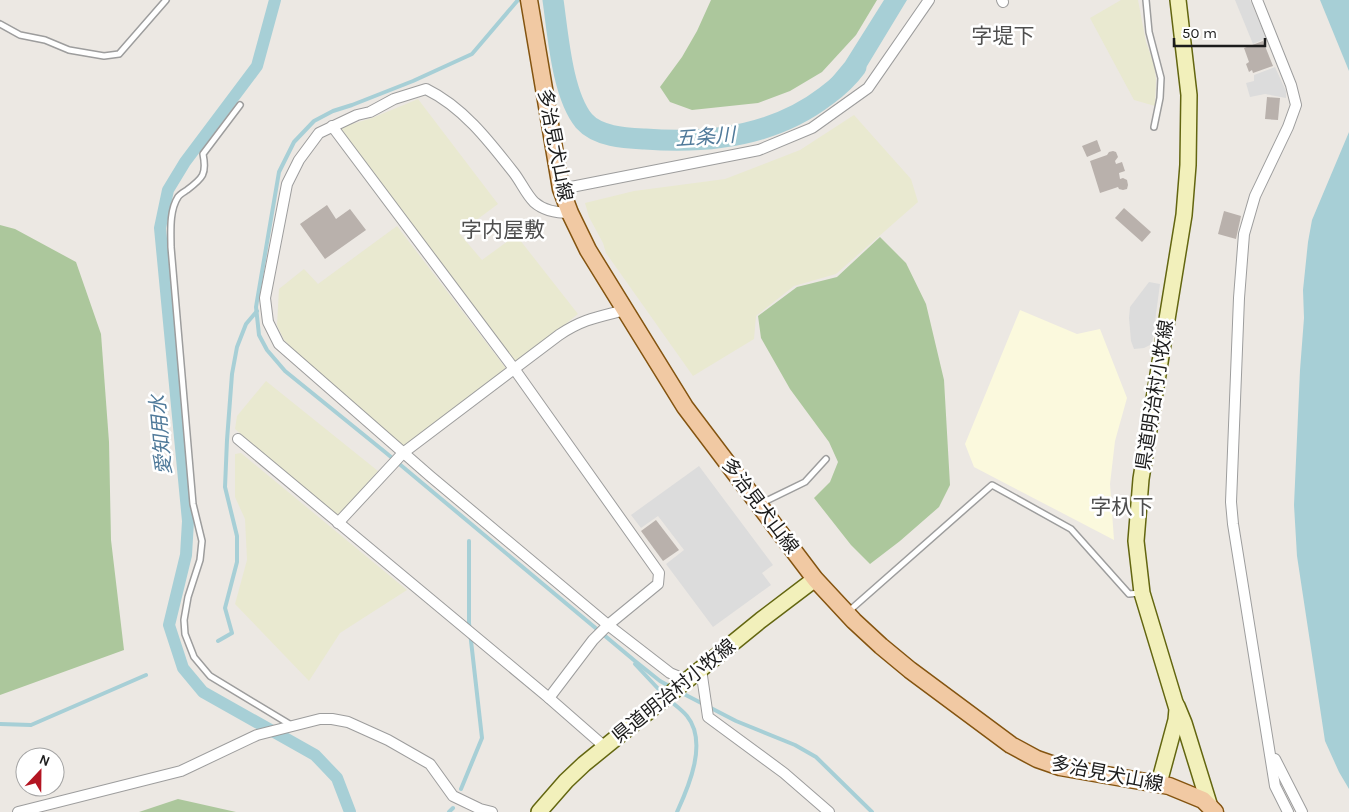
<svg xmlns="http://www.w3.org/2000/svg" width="1349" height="812" viewBox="0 0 1349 812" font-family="Karla,'Noto Sans JP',sans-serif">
<rect width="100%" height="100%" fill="#ece8e3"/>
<path fill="#fbf9dd" d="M1020,310L1077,334L1100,329L1127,398L1115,441L1110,484L1114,540L974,467L965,444Z"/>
<g fill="#e9e9d0">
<path d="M1121,0H1138L1146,42L1154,64L1156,79L1155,106L1134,100L1090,18Z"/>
<path d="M418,99L498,204L459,233L482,260L516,235L578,314L516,364L339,128L372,118Z"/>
<path d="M854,115L911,179L918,202L836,274L794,286L756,316L754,339L693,376L606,253L603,243L589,217L585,203L634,191L725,179L800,150Z"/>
<path d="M397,226L508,371L403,447L299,355L284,340L277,325L279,289L304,269L318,284Z"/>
<path d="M266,381L378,471L338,516L235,429L237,416Z"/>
<path d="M241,453L407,590L340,633L309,681L235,604L247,560L245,519L235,497V454Z"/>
</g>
<g fill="#acc79c">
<path d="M711,0H877L856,35L822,72L790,91L758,103L692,110L670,102L660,87L682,57L697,31Z"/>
<path d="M0,225L15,229L76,262L101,334L109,442L111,540L124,650L0,695Z"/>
<path d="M880,237L906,263L926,304L944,380L950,485L939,507L900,541L870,564L851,545L814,498L830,482L838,462L829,442L790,389L761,338L758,316L797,287L837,277Z"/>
<path d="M178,799L236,812H139Z"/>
</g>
<g fill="#dcdcdc">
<path d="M1235,0H1250L1266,38L1253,44Z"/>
<path d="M1275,67L1286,91V98L1265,94L1250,97L1246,83L1254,81V75Z"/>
<path d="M1149,282L1160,284L1152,344L1144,348L1134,349L1131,341L1129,318L1130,307Z"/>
<path d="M699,466L773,565L762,573L771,585L713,627L666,564L684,550L658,516L641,528L631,515Z"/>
</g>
<g fill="#a7cfd6">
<path d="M884,0H907L867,66L843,94L830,80L845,62Z"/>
<path d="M1320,0H1349V71Z"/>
<path d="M1349,132V789L1339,772L1325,741L1297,556L1294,505L1300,370L1304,318L1303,290L1308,242L1312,220Z"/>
</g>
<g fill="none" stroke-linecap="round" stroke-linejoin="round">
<g stroke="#a7cfd6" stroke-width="4">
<path d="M518,0L472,54L413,81L352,105L333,111L314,121L294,142L279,172L256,307L259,335L267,350L285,371L385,452L635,661L660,681L671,687"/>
<path d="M218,641L232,633L225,608L237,562V536L225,487L227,440L232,374L237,347L246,324L257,311"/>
<path d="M635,664L664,695"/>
<path d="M680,692L736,721L795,745L816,757L872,812"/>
<path d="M669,700C675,705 682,710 687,716C708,742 689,786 677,812"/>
<path d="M0,724L31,725L146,675"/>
<path d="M461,789L482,738L469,623V541"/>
<path d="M449,812L453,808"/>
</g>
<path stroke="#a7cfd6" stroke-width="12" d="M275,0L257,66L185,162L168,190L160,228L188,521L186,555L169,625L183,668L203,692L315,755L337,778L350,812"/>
<path stroke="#a7cfd6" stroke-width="21" d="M553,0C558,34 562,94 584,121C598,137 626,138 645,139C708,144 774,136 826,96C837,88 848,78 856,67"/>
</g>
<g fill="#b9b1ac">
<path d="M1263,41L1273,66L1253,73L1252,70L1249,72L1246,64L1249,62L1244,48Z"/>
<path d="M1267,97L1280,98L1278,120L1265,119Z"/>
<path d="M1097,140L1101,151L1087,157L1082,146Z"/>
<path d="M1113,151L1116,152L1118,157L1115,161L1116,164L1122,162L1125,171L1119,173L1120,179L1123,178L1127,180L1128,185L1127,189L1123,190L1119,189L1118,187L1100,193L1090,161L1107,155L1109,152Z"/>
<path d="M327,205L336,219L350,209L366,230L325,259L300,224Z"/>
<path d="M1124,208L1151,232L1142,242L1115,218Z"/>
<path d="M1224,211L1241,216L1236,239L1218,234Z"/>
<path d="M656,520L679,550L663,561L641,531Z"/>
</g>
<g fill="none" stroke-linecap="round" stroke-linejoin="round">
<defs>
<g id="service">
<path d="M1146,0L1149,32L1161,78L1160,98L1154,127"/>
<path d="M0,24L20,35L45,40L69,50L104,56L119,54L166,0"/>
<path d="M240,105L203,154C207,174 203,178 187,190C184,192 180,194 178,197C169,211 171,232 171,247L193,504L202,541L200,560L188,597L184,620L185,634L194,657L210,676L291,725"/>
<path d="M762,503L805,482L826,459"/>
<path d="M849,611L992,485L1071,529L1129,594L1140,593"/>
</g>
<g id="minor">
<path d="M1002,0L1003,2"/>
<path d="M1257,0L1291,85L1296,105L1288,127L1255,196L1244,234L1239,298L1231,502L1233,524L1275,786L1288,812"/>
<path d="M332,126L515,370L659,573L658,584L608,625L593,640L549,698"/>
<path d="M561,189L759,150L812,128L868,88L929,0"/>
<path d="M570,213C557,213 544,211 534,202C526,194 521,182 514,173C489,141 463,107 426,89L394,99L370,112L357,115L319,133L299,160L287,184L265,298L268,322L279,344L430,476L608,625L670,673L687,680"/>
<path d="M238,439L549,698L605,747"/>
<path d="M338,523L403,453L559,335C583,319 598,317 625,310"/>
<path d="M701,669L708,717L784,773L829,812"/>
<path d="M1275,759L1302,812"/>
<path d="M18,812L181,771L257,735L320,719H332L348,722L388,740L430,764L453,796L480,809L492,812"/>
</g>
<g id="secondary">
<path d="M1177,706L1184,723L1210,807"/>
<path d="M1159,783L1176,720L1177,709L1142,593L1136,541L1141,479L1184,215L1188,165L1189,95L1178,0"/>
<path d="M539,812L566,781L584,764L761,620L815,579"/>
</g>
<path id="primary" d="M529,0L561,189L570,213L588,250L685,407L815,579L854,621L881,646L910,670L1011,745L1037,759L1060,767L1169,786L1203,800L1215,812"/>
</defs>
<use href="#service" stroke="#9d9d9d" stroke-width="8"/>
<use href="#minor" stroke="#9d9d9d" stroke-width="12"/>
<use href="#secondary" stroke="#636610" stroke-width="18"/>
<use href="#primary" stroke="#845410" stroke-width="19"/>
<use href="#service" stroke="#fff" stroke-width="5"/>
<use href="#minor" stroke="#fff" stroke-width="10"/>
<use href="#secondary" stroke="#f2f0bb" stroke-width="15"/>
<use href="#primary" stroke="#f1c9a3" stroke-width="16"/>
</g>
<g text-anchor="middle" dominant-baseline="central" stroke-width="5" stroke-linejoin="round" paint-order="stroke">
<g font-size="19" fill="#1c1c1c" stroke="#fff">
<text transform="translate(555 145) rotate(79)">多治見犬山線</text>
<text transform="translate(1155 395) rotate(-81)">県道明治村小牧線</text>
<text transform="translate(760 506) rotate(53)">多治見犬山線</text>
<text transform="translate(674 691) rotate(-39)">県道明治村小牧線</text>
<text transform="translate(1107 774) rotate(11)">多治見犬山線</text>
</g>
<g font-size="20" font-style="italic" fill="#507a9a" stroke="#fff">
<text transform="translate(705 137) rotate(-4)">五条川</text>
<text transform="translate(161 435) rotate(-95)">愛知用水</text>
</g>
<g font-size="21" fill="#4f4f4f" stroke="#fff">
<text x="1003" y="36">字堤下</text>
<text x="503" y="230">字内屋敷</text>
<text x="1122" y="507">字杁下</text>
</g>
</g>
<g transform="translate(40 772) rotate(22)"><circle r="24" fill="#ffffff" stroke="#a4a4a4"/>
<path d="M0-4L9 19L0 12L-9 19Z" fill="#b31522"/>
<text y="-8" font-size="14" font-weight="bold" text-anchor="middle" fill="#1c1c1c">N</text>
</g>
<path d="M1174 38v8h91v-8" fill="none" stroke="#1c1c1c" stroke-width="2.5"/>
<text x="1182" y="38" font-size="15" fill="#1c1c1c" stroke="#ffffff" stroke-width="4" paint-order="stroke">50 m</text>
</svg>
